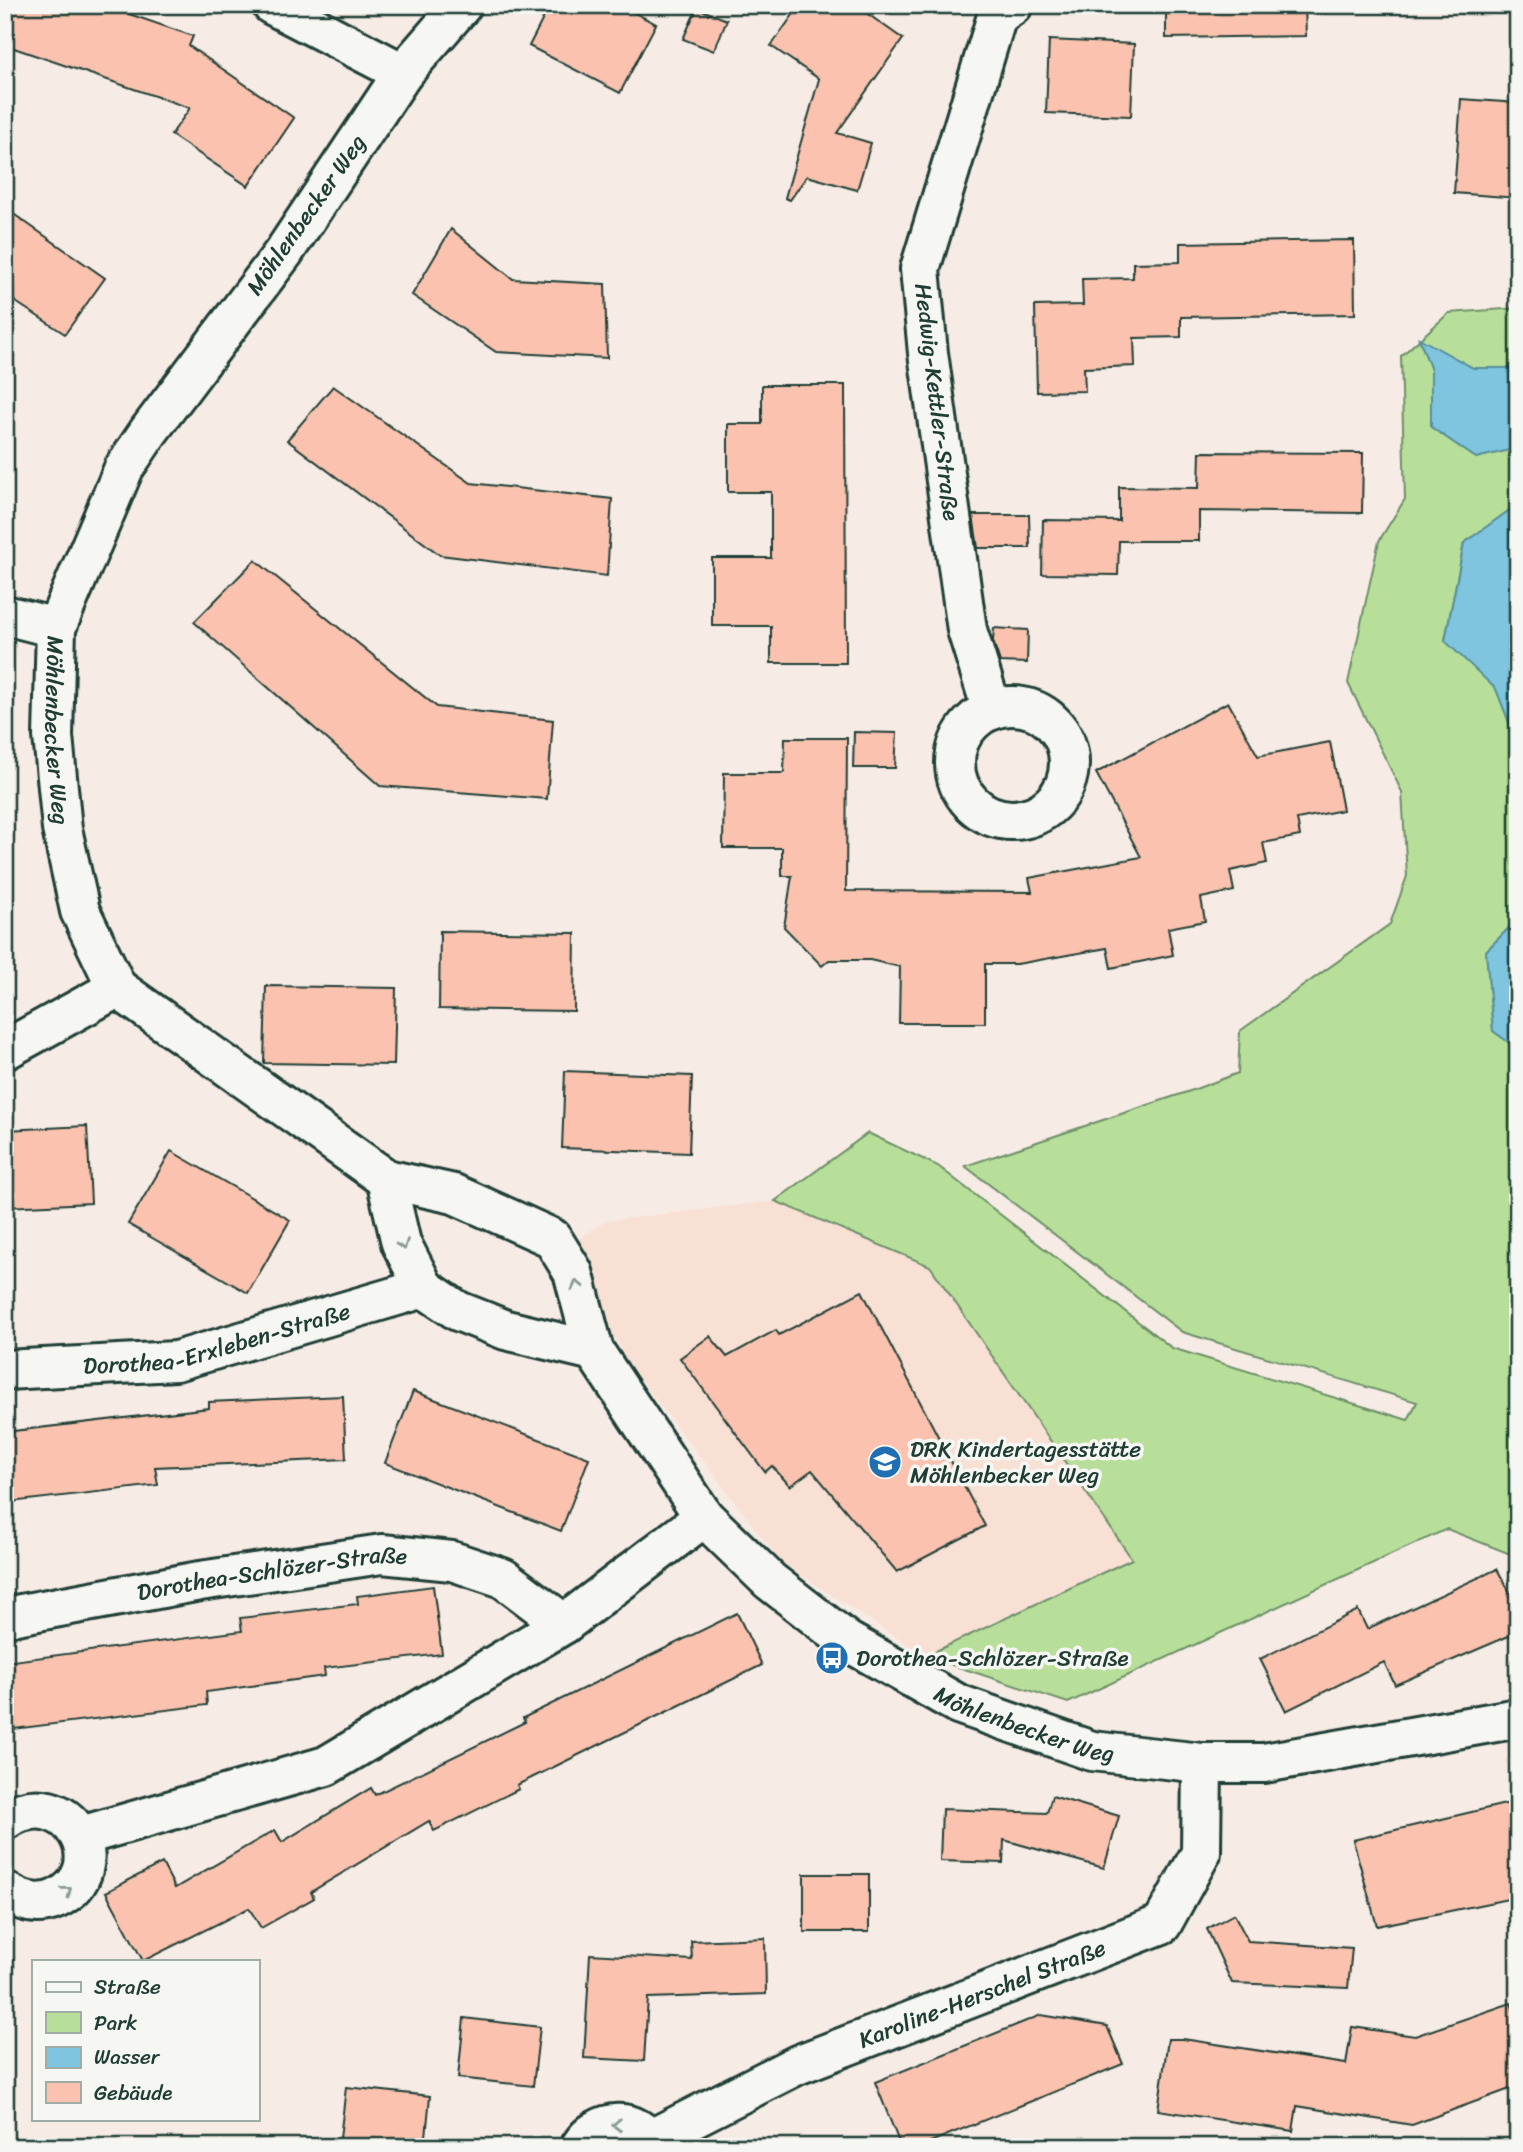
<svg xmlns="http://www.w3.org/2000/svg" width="1523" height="2152" viewBox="0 0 1523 2152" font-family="Sriracha,sans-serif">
<rect width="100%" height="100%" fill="#f7ece5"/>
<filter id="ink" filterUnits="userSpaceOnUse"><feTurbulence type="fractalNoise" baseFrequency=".0143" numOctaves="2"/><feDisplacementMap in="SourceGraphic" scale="14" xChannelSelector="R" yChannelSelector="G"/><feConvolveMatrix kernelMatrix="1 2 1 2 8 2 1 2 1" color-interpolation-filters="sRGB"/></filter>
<g filter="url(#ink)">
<path fill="#f8e0d5" d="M775,1201L930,1266L1133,1560L925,1656L782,1563L629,1365L567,1247L605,1221Z"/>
<path fill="#b8df9a" stroke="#6c8e67" stroke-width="2" d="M1518,308V368H1473L1419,339L1431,370V427L1476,458L1518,448V504L1464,543L1445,640L1496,689L1518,745V919L1486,951L1493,1031L1518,1049V1557L1447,1529L1068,1703L925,1656L1132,1559L930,1266L775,1201L868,1133L938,1166L1172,1348L1408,1420L1417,1402L1182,1332L965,1166L1193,1090L1238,1073L1240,1031L1390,924L1407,876L1402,792L1348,683L1379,541L1405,499L1401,356L1449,313Z"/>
<g fill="#7fc5e0" stroke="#598f9b" stroke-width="2">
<path d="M1419,338L1473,368H1518V448L1476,458L1431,427V370Z"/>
<path d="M1518,504V745L1496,689L1445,641L1464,543Z"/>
<path d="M1518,919V1049L1493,1031L1486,951Z"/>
</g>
<g fill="#fbc3af" stroke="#1f3d34" stroke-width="2">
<path d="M5,5H103L193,36L189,46L294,118L248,186L171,135L190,108L5,45Z"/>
<path d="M550,5H620L656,24L620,93L529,46Z"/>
<path d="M800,5H855L903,39L837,133L871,143L857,190L807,176L790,200L785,198L819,79L771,46Z"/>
<path d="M1166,5H1305L1306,36L1166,38Z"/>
<path d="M697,8L727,20L714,51L683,39Z"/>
<path d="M1049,40L1134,44L1131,116L1046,113Z"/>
<path d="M1461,99L1518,103V198L1454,193Z"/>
<path d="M5,208L105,278L65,334L5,295Z"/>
<path d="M451,229L513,279L605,284L607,358L496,352L412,295Z"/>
<path d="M1354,240L1355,314L1181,317V337L1134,338L1135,366L1084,368L1085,391L1037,392L1035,306L1083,305L1082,279L1133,278V263L1180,262V243Z"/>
<path d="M762,385H845L846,663H771V626H712V558H771V492H728V424H762Z"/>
<path d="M333,386L471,483L612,499L607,576L440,555L287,440Z"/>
<path d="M1200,452L1363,453L1362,513L1199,511V541H1119L1118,575L1042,574L1043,520L1119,521V487L1199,488Z"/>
<path d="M973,515H1029L1030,548H978Z"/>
<path d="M255,560L437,707L553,720L547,799L380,786L194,622Z"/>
<path d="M994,628L1028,630L1027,663L1000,662L993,641Z"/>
<path d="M1228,702L1258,756L1330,742L1343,810L1297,819L1300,836L1263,843L1267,863L1230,871L1234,891L1201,898L1205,921L1168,928L1173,955L1111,968L1107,948L1017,964H985V1023H899L900,967L870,960H829L822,966L784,927L792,876H782V848H723L724,773H784L785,738H847L846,891L1032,892L1029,878L1141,857L1096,773Z"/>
<path d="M854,732L897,733L895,768H853Z"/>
<path d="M440,931L575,933L574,1011L439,1009Z"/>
<path d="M266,986L396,988L394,1065L264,1063Z"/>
<path d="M565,1071L692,1076L689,1153L562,1148Z"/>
<path d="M87,1126L91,1203L5,1207V1130Z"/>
<path d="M171,1151L290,1220L248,1293L128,1224Z"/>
<path d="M862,1291L985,1526L897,1572L812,1470L790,1486L772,1466L765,1472L680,1358L710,1336L727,1357L776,1330L779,1335Z"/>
<path d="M413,1391L589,1458L561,1531L385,1463Z"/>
<path d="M343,1396L346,1459L155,1467L158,1485L11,1502L5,1432L209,1408V1402Z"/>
<path d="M1497,1569L1518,1607V1632L1395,1685L1384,1662L1286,1711L1260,1659L1358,1610L1367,1629Z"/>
<path d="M433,1586L442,1654L324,1668L325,1676L206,1692L207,1705L14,1729L5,1662L242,1631L240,1618L358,1604L357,1596Z"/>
<path d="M737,1613L762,1665L517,1785L519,1789L434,1831L429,1821L311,1892L314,1898L261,1928L249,1908L143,1961L106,1892L162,1863L175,1888L275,1830L282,1842L371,1788L375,1795L525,1722L523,1718Z"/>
<path d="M1052,1796L1119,1816L1104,1868L1004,1840L1003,1863L940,1861L942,1809L1047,1813Z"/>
<path d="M1518,1801V1897L1377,1926L1353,1840Z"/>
<rect x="804" y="1874" width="65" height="58"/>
<path d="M1234,1914L1248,1941L1352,1948L1348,1988L1232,1983L1207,1929Z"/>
<path d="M765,1938L766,1994L648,1998L644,2061L584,2058L590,1954L692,1960L691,1941Z"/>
<path d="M1511,2003L1518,2023V2086L1412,2125L1297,2106L1293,2131L1158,2110L1168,2039H1183L1346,2064L1352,2027L1415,2036Z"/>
<path d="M1041,2015L1107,2026L1123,2064L918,2147H901L875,2082Z"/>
<path d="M464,2018L540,2027L533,2086L458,2078Z"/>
<path d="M346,2087L430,2096L425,2147H339Z"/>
</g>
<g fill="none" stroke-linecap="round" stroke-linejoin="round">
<defs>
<g id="minor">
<path d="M272,5L403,73"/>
<path id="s1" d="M462,5L403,73L284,252L149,431L124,468L56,628L53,736L62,829L80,911L117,988L386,1179L454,1194L552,1238L573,1272L594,1351L704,1517L770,1581L847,1641L958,1704L1092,1751L1202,1763H1264L1518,1718"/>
<path d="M5,615L56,628"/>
<circle cx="1012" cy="763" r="57"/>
<path d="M992,710L967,630L928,353L920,269L997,16L1013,5"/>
<path d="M5,1050L117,988"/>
<path d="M386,1179L401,1243L424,1288L458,1311L506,1330L594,1351"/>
<path id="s2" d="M5,1370L176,1361L424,1288"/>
<path id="s3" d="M5,1617L200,1581L382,1554L452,1561L503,1578L564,1624"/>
<path d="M5,1820C69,1779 118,1870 56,1899C38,1907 21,1902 5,1891"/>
<path d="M81,1836L326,1766L564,1624L704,1517"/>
<path id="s4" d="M651,2139L797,2065L1162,1924L1201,1853L1202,1763"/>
<path d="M580,2147C597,2118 638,2114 654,2147"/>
</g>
</defs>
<use href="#minor" stroke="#1f3d34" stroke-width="44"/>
<use href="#minor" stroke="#f6f6f2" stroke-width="38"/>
</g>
<defs><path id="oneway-chevron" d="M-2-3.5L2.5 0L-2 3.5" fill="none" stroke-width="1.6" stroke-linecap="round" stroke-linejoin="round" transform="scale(1.75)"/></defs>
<g stroke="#8a9a93">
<use href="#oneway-chevron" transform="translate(403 1245) rotate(69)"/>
<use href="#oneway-chevron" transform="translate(577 1285) rotate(-105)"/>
<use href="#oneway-chevron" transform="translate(67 1891) rotate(-38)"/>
<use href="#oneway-chevron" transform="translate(617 2125) rotate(178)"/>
</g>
</g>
<defs>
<symbol id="school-disc" viewBox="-11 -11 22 22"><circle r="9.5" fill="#1f6fb2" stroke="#f6f6f2"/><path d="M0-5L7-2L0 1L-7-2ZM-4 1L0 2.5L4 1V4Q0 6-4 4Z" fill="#fff"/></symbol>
<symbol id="bus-disc" viewBox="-11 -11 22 22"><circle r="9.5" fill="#1f6fb2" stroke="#f6f6f2"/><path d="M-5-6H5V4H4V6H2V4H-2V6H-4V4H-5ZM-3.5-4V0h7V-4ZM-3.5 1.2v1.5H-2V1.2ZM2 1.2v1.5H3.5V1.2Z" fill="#fff"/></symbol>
</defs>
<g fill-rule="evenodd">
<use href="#school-disc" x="866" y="1443" width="38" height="38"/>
<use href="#bus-disc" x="813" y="1639" width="38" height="38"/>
</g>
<g text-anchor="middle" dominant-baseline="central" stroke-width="7" stroke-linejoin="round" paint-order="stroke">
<g font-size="23" fill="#1f3d34" stroke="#f6f6f2">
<text transform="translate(306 215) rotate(-55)">Möhlenbecker Weg</text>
<text transform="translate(937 402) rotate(83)">Hedwig-Kettler-Straße</text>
<text stroke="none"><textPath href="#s1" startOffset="850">Möhlenbecker Weg</textPath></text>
<text stroke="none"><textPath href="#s2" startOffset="215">Dorothea-Erxleben-Straße</textPath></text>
<text stroke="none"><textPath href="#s3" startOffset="271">Dorothea-Schlözer-Straße</textPath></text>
<text stroke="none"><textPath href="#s1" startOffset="2333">Möhlenbecker Weg</textPath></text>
<text stroke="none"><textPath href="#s4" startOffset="362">Karoline-Herschel Straße</textPath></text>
</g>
<g font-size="23" fill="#1f3d34" stroke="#f6f6f2" text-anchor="start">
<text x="910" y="1449">DRK Kindertagesstätte<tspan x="910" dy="26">Möhlenbecker Weg</tspan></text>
<text x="856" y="1658">Dorothea-Schlözer-Straße</text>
</g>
</g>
<rect width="1523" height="2152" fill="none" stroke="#f6f6f2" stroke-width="28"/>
<rect x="14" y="14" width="1495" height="2124" fill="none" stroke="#1f3d34" stroke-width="2.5" filter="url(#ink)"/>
<rect x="32" y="1960" width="228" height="161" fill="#f6f6f2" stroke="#a0aca6" stroke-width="2"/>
<rect x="46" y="1982" width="35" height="10" fill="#f6f6f2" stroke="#a0aca6" stroke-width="2"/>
<text x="94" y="1994" font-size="21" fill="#1f3d34">Straße</text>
<rect x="46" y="2012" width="35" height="21" fill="#b8df9a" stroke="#a0aca6" stroke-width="2"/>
<text x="94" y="2030" font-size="21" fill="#1f3d34">Park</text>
<rect x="46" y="2047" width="35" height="21" fill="#7fc5e0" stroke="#a0aca6" stroke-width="2"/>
<text x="94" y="2064" font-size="21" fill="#1f3d34">Wasser</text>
<rect x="46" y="2082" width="35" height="21" fill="#fbc3af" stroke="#a0aca6" stroke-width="2"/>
<text x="94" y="2100" font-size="21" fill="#1f3d34">Gebäude</text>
</svg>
